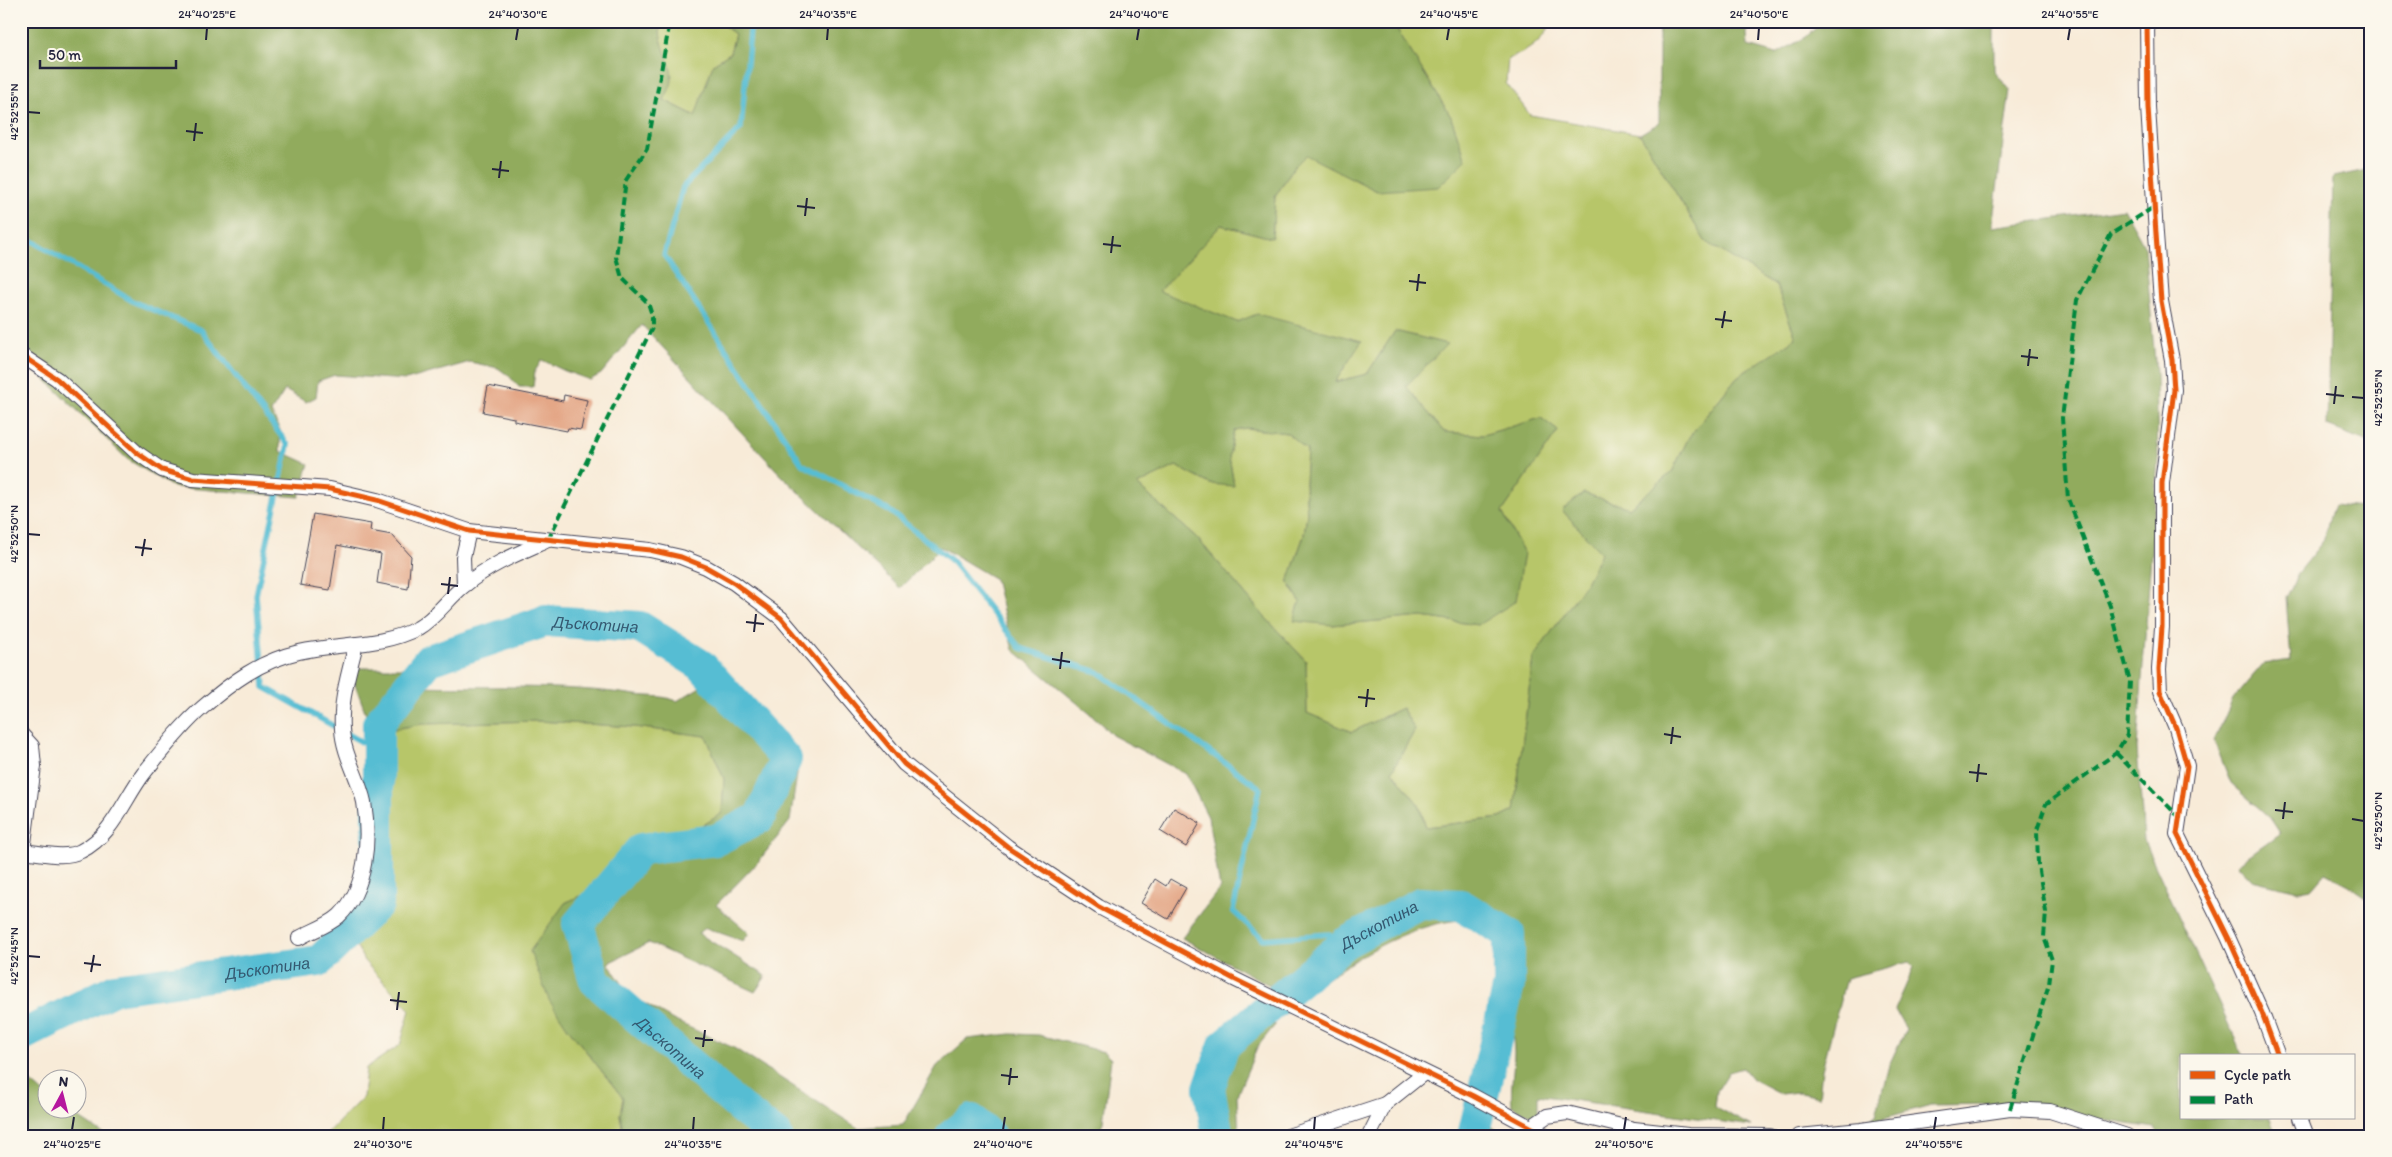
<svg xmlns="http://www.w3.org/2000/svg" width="2392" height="1157" viewBox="0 0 2392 1157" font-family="Itim,sans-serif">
<rect width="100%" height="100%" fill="#fbf7ec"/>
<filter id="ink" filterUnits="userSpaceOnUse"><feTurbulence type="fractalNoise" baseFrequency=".02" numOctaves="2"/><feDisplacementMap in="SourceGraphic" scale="10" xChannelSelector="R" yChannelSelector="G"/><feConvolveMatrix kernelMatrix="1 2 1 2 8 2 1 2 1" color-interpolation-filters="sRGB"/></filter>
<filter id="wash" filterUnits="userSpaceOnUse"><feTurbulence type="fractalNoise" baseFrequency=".0096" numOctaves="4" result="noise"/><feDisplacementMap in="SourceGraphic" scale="20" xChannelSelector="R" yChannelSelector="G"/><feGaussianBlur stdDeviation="1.12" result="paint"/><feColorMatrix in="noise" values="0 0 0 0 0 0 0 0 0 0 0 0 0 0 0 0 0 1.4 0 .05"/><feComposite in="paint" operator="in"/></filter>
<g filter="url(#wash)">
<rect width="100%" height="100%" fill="#f8ebd8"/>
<g fill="#b7c669" stroke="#6c7452">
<path d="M665,21H723L724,26L735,34L730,53L713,64L696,116L664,100L660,27Z"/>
<path d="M1392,21H1551C1544,42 1526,52 1508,59L1506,83L1530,115L1640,134L1705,241L1776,285L1796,338L1737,377L1689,437L1672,472L1629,508L1584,493L1563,511L1602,553L1586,583L1533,658L1514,811L1500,818L1426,827L1419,805L1392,771L1415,730L1402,708L1352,732L1307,713L1306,661L1263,615L1197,538L1137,485L1176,466L1210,484L1234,485L1229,456L1234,430L1246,428L1287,433L1307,450L1305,483L1307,513L1304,535L1288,582L1300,601L1332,625L1422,617L1478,625L1524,553L1502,512L1558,431L1541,418L1483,435L1444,432L1405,386L1446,344L1395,331L1367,374L1335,382L1361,342L1238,323L1158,291L1221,225L1272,238L1275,197L1293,168L1306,154L1377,191L1466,160L1451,117Z"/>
<path d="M538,721L634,727L706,736L724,779L722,813L636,869L565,903L567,1027L623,1098L620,1115L624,1136H325L363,1097L366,1068L400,1045L410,1010L364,961L354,941L379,900L369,778L373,733L422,724Z"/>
</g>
<g fill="#91ab5d" stroke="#5a664c">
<path d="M21,21H665L660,27C659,46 673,62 672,81C671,87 667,94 664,100L695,116L713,64L730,53L735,34L724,26L723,21H1392L1451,117L1466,160L1438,187L1377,191L1306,155L1293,168L1275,197L1272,238L1221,225L1159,291L1237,322L1257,314L1362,341L1335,382L1367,374L1395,331L1447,344L1406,386L1444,432L1483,435L1541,418L1558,431L1502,512L1524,553L1516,601L1478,625L1422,617L1332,625L1294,621L1300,601L1288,582L1304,535L1307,513L1305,483L1307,450L1287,433L1246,428L1234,430L1229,456L1234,486L1210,484L1176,466L1137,485L1197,538L1263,615L1306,661L1307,713L1352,732L1402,708L1415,730L1392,771L1419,805L1426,827L1500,818L1514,811L1533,658L1586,583L1601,553L1562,510L1584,493L1629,508L1672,472L1689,437L1737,377L1796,338L1776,285L1705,241L1640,134L1659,123V21H1746L1748,46L1776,54L1806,37L1823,21H1994V70L2010,90L1992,227L2124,209L2145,247L2156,372L2158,458L2137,749L2144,841L2243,1056H2181V1118H2271L2278,1136H2160L2155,1128L1999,1104L1931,1105L1862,1124L1876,1115L1889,1065L1906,1029L1895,1010L1914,967L1909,962L1846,978L1822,1070L1819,1097L1797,1092L1781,1094L1752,1079L1743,1068L1729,1072L1717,1091L1715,1107L1751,1126L1538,1095V1119L1512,1106C1510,1088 1514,1071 1514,1053C1514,1035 1508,1015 1509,997C1511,980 1522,962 1517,944C1513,932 1501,924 1489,922C1429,908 1342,963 1299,1001L1182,938L1220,888L1208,817L1186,774L1112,735L1100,722L1013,650L995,579L941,547L900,588L780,474L642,325L601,374L590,380L565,371L542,360L535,371L533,387H519L509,376L498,368L470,362L406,380L335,375L318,381L316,397L306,402L285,390L271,412L280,430V451L309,464L299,497L173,487L127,459L43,377L21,360Z"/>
<path d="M2371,169V443L2327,426L2333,177Z"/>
<path d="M2334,505L2371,509V901L2348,885L2325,873L2311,889L2298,891L2252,880L2237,864L2280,833L2270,818L2231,783L2214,741L2233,699L2263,664L2291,660L2286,598L2299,572L2321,545Z"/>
<path d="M349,668H403L413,686C487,688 563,684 636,695C652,697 661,695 677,701L710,681L732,686L799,761L790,821L758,862L716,905L749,933L743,941L706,928L698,933L766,976L755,992L649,943L608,963L630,995L673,1020L734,1048L858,1128L903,1125L937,1066L967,1039L1011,1034L1039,1035L1104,1052L1111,1059L1103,1122L1098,1136H624L620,1115L623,1098L567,1027L549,1000L530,951L565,903L636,869L722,813L724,779L706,736L634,727L538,721L422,724L373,733Z"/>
<path d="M1245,1011L1275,1025L1258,1046L1237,1095L1239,1136H1200C1203,1123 1207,1111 1209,1098C1214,1065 1216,1032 1245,1011Z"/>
<path d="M21,1074L47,1096L48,1110H67L107,1136H21Z"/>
<path d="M1486,1123L1506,1136H1474Z"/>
</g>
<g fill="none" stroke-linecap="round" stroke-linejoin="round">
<g stroke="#56bdd3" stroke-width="5.5">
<path d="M751,21L741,128L683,187L664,255L802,464L891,512L951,560L1020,648L1098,672L1260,788L1233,911L1263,939L1329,934L1345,943"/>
<path d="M21,234L134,302L201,330L288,445L256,595L264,687L378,751"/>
</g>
<g stroke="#56bdd3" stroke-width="32">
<path id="s1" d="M21,1036L115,989L319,961L378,904V724L429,660L546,621L640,627L701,665L786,759L759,818L716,840L641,849L578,924L595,981L743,1110L777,1136"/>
<path d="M951,1136L972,1120L990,1136"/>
<path id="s2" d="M1218,1136L1209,1088L1224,1045L1345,943L1420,903L1461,905L1509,934V985L1473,1136"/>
</g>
</g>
<g id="blocks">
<g fill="#e4a787">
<path d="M488,386L563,401L564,395L587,400L581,430L568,428L567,431L514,421V418L483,412Z"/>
<path d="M313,514L371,524L370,531L392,535L411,556L408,589L377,583L381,554L337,545L330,590L300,585Z"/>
<path d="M1174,808L1200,823L1186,847L1160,831Z"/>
<path d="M1155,879L1166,886L1170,879L1186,888L1168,919L1141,903Z"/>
</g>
</g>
</g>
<g filter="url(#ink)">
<use href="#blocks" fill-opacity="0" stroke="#424053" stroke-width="1"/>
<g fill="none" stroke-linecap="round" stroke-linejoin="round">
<defs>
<g id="street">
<path d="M2147,21L2148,107L2156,234L2161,301L2172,360L2174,390L2162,483V627L2159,669L2160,691L2176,728L2187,766L2177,834L2228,937L2262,1013L2278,1056"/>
<path d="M21,355L57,379L136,452L162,470L193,479L330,489L377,500L469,531L650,550L681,557L706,567L734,583L781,618L904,764L1008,847L1099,907L1234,979L1473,1096L1547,1136"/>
<path d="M464,585L463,557L469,531"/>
<path d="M21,734L32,746L34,766L23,851"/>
<path d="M21,851C40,852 64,860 81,851C113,835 124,799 144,773C162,751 181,726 202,708C232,682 260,661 299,652C338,643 382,647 418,628C437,617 448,598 465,585C489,565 519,553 548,540"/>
<path d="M299,938C311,931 328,926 339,916C367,889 370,839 364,802C359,778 343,754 342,729C340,700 349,672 356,644"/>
<path d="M2300,1118L2307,1136"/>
<path d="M1531,1127L1547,1116L1567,1113L1634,1129L1688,1135L1770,1136"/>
<path d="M1288,1136L1385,1104"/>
<path d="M1369,1136L1385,1104L1424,1073"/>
<path d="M1799,1136L1861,1130L2010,1109L2050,1111L2127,1136"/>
</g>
</defs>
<use href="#street" stroke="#424053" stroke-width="16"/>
<use href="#street" stroke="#fff" stroke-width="14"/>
<g stroke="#00873e" stroke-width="4" stroke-dasharray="8 4" stroke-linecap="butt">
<path d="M548,540L652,328V315L648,303L622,278L616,257L626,180L647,149L670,21"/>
<path d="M2116,753L2180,818"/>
<path d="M2010,1109L2049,984L2052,960L2044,937L2046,912L2038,865L2037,830L2046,804L2116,753L2127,735L2130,681L2110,606L2068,499L2062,418L2077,300L2111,234L2154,207"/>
</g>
<defs>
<g id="cycleway">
<path d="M2147,21L2148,107L2156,234L2161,301L2172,360L2174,390L2162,483V627L2159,669L2160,691L2176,728L2187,766L2177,834L2228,937L2262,1013L2278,1056"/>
<path d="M21,355L57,379L136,452L162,470L193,479L330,489L377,500L469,531L650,550L681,557L706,567L734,583L781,618L904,764L1008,847L1099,907L1234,979L1473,1096L1547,1136"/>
</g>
</defs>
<use href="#cycleway" stroke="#fbf7ec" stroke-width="8"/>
<use href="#cycleway" stroke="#e8590c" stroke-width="5"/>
</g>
</g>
<path fill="none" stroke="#22223b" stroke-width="2" d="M206,40L207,28M516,40L518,28M827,40L828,28M1137,40L1139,28M1447,40L1449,28M1758,40L1759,28M2068,40L2070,28M28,112L40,113M186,131L203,133M194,141L196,123M492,169L509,171M499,178L501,161M797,206L815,208M805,216L807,198M1103,244L1121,246M1111,253L1113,236M1409,281L1426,283M1417,291L1419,274M1715,319L1732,321M1722,328L1725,311M2021,356L2038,358M2028,366L2030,349M2326,394L2344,396M2352,397L2364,398M2334,404L2336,386M28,534L40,535M135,547L152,549M142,556L145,539M441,584L458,586M448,594L450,577M746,622L764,624M754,632L756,614M1052,659L1070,662M1060,669L1062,652M1358,697L1375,699M1366,707L1368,689M1664,734L1681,737M1671,744L1673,727M1969,772L1987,774M1977,782L1979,764M2275,810L2293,812M2283,819L2285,802M2352,819L2364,821M28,956L40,957M84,963L101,965M91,972L94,955M390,1000L407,1002M397,1010L399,992M695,1038L713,1040M703,1047L705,1030M1001,1075L1018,1077M1009,1085L1011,1068M72,1130L74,1117M383,1130L384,1117M693,1130L694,1117M1003,1130L1005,1117M1314,1130L1315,1117M1624,1130L1626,1117M1934,1130L1936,1117"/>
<g text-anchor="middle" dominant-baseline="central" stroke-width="4" stroke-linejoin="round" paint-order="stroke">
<g font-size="16" font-style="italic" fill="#345870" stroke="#fbf7ec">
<text stroke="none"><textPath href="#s1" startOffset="828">Дъскотина</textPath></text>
<text stroke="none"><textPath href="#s2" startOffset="291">Дъскотина</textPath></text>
<text stroke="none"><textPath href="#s1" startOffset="259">Дъскотина</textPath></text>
<text stroke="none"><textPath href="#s1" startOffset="1518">Дъскотина</textPath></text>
</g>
</g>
<rect width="2392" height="1157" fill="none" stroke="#fbf7ec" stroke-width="55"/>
<rect x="2180" y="1054" width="175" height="65" fill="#fbf7ec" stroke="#a4a2a5"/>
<rect x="2190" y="1071" width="25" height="8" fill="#e8590c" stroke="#a4a2a5"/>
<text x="2224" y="1080" font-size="15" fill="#22223b">Cycle path</text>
<rect x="2190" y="1096" width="25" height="8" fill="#00873e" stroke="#a4a2a5"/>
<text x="2224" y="1104" font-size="15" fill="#22223b">Path</text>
<g transform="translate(62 1094) rotate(7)"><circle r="24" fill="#fbf7ec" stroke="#a4a2a5"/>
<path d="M0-4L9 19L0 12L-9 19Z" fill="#b5179e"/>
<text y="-8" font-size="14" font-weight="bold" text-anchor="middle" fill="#22223b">N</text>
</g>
<path d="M40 60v8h136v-8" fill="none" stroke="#22223b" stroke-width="2.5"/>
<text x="48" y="60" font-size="15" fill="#22223b" stroke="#fbf7ec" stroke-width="4" paint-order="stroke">50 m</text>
<rect x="28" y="28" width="2336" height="1102" fill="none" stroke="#22223b" stroke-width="2"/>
<g font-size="12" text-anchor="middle" fill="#22223b">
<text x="207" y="18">24°40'25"E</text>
<text x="518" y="18">24°40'30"E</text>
<text x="828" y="18">24°40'35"E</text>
<text x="1139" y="18">24°40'40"E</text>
<text x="1449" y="18">24°40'45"E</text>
<text x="1759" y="18">24°40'50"E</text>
<text x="2070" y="18">24°40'55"E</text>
<text transform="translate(14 112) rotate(-90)" y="4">42°52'55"N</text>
<text transform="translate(2378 398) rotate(-90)" y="4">42°52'55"N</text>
<text transform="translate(14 534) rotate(-90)" y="4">42°52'50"N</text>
<text transform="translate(2378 821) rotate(-90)" y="4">42°52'50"N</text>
<text transform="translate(14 956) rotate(-90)" y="4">42°52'45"N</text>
<text x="72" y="1148">24°40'25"E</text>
<text x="383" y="1148">24°40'30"E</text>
<text x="693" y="1148">24°40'35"E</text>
<text x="1003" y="1148">24°40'40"E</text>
<text x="1314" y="1148">24°40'45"E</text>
<text x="1624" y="1148">24°40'50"E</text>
<text x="1934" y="1148">24°40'55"E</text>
</g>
</svg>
